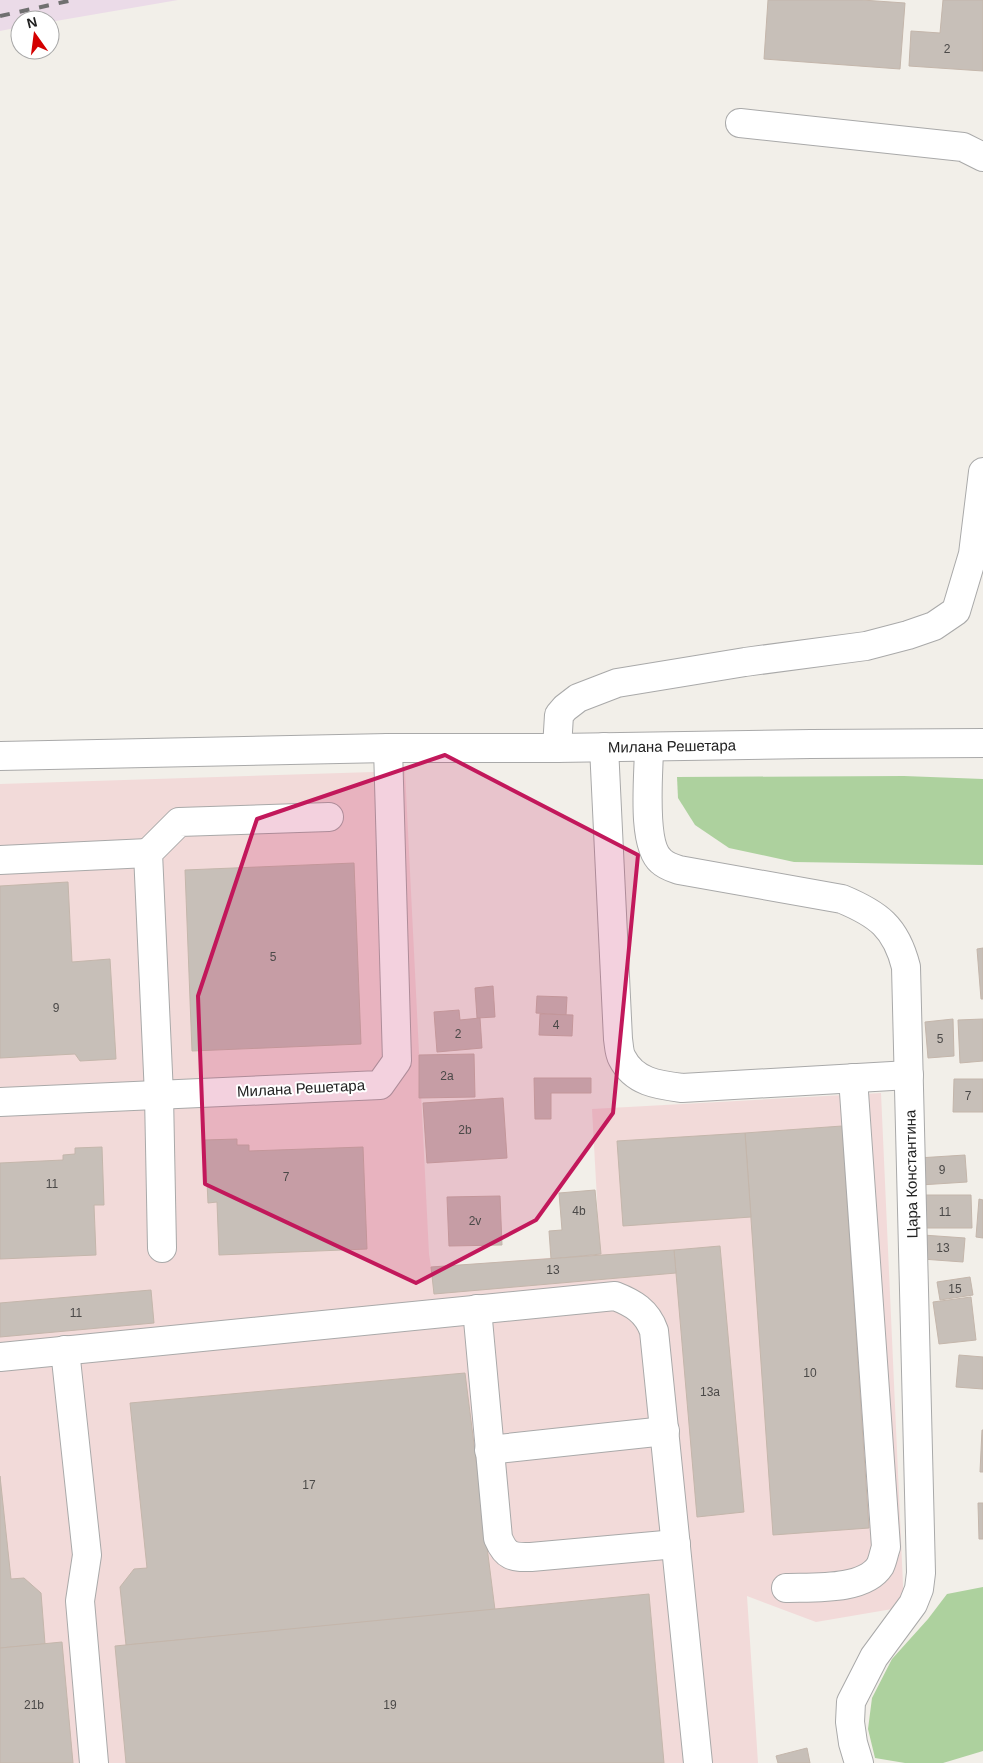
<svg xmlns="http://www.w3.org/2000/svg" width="983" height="1763" viewBox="0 0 983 1763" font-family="Arial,sans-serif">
<rect width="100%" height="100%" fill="#f2efe9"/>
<path fill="#f2dad9" d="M405,771L429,1254L431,1267L600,1254L592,1109L881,1093L904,1607L816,1622L747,1596L758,1763H0V784Z"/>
<path fill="#ebdbe8" d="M0,0H178L50,22V20H20V27L0,31Z"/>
<g fill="#add19e">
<path d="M904,776L983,779V865L794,862L729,848L695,825L678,798L677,777Z"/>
<path d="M983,1587V1751L943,1763H905L875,1758L868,1729L872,1698L892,1659L928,1619L947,1594Z"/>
</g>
<g fill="#c7bfb8" stroke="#c4b6ab">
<path d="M768,0H862L905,3L900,69L764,59Z"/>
<path d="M943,0H983V71L909,66L911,31L940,33Z"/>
<path d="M354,863L361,1044L192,1051L185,870Z"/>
<path d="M68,882L72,962L110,959L116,1059L80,1061L75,1054L0,1058V886Z"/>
<path d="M983,948V999H981L977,949Z"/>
<path d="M493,986L495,1017L477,1018L475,988Z"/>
<path d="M537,996L567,997L566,1015L536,1013Z"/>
<path d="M459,1010L460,1020L480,1018L482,1048L437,1052L434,1012Z"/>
<path d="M540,1014L573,1015L572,1036L539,1035Z"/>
<path d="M953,1019L954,1056L928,1058L925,1022Z"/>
<path d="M983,1019V1061L960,1063L958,1020Z"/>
<path d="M474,1054L475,1097L419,1098V1055Z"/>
<path d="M534,1078H591V1093H551V1119H535Z"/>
<path d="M954,1079H983V1112H953Z"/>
<path d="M503,1098L507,1158L427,1163L423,1103Z"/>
<path d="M842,1126L869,1528L773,1535L745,1133Z"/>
<path d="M745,1133L751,1217L623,1226L617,1141Z"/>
<path d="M237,1139V1145H249V1151L363,1147L367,1249L219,1255L217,1202L208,1203L205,1140Z"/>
<path d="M102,1147L104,1205H94L96,1255L0,1259V1163L63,1160V1155L75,1154V1148Z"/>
<path d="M965,1155L967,1182L920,1185L918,1158Z"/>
<path d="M595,1190L601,1254L551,1259L549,1231L562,1230L559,1193Z"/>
<path d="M920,1195H971L972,1228H919Z"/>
<path d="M500,1196L502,1245L449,1246L447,1197Z"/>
<path d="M979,1199L983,1200V1238L976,1237Z"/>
<path d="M923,1235L965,1238L963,1262L922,1259Z"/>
<path d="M720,1246L744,1512L697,1517L674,1250Z"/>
<path d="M674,1250L676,1273L434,1294L431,1267Z"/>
<path d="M970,1277L973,1295L940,1300L937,1282Z"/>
<path d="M151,1290L154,1323L0,1337V1303Z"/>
<path d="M971,1297L976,1340L939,1344L933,1302Z"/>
<path d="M959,1355L983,1357V1389L956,1387Z"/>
<path d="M465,1373L495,1610L126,1645L120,1587L134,1569L147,1568L130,1403Z"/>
<path d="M982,1430H983V1472H980Z"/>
<path d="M0,1476L11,1579L24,1578L41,1593L45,1644L0,1648Z"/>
<path d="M978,1503H983V1539H979Z"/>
<path d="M649,1594L664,1763H126L115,1646Z"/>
<path d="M62,1642L73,1763H0V1648Z"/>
<path d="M807,1748L810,1763H778L776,1756Z"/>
</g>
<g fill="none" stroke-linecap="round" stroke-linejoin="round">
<defs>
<g id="minor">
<path d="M740,123L963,147L983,157"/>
<path d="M604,747L618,1039C619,1045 619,1053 622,1058C634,1082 658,1085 682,1088L909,1075"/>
<path d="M649,747C649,773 641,844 661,861C666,866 673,868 679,870L842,899C878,914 896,927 906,967L921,1573L919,1589L913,1604L874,1657L851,1702L850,1722L853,1743L859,1763"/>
<path d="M557,748L559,715L565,708L578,698L617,683L745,662L866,646L908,635L934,626L956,611L973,554L983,472"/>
<path d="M0,756L388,748H557L811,744L983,743"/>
<path d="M0,860L148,853"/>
<path d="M0,1102L380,1085L397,1061L388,748"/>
<path d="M162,1248L159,1095L148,853L179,822L329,817"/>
<path d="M477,1309L498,1538C506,1557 512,1557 531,1557L676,1544"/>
<path d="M65,1350L87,1555L80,1601L94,1763"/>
<path d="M0,1357L615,1296C633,1303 647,1311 654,1331L698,1763"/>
<path d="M489,1450L665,1431"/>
<path d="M786,1588C813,1587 864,1591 880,1566C883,1560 884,1552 886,1547L853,1078"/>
</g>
</defs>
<use href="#minor" stroke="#a9a9a9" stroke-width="30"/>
<use href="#minor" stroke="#fff" stroke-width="28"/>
<path stroke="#707070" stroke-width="4" stroke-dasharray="10 10" stroke-linecap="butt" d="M0,16L73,0"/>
</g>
<path fill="#c2185b" fill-opacity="0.2" stroke="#c2185b" stroke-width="4" stroke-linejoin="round" d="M445,755L638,855L613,1113L536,1220L416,1283L205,1184L198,996L257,819Z"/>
<g text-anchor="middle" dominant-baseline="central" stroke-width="4" stroke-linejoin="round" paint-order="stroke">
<g font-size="12" fill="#4b4948">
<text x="947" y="49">2</text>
<text x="273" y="957">5</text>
<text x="56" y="1008">9</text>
<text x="556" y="1025">4</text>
<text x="458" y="1034">2</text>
<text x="940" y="1039">5</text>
<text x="447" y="1076">2a</text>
<text x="968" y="1096">7</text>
<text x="465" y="1130">2b</text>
<text x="942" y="1170">9</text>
<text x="286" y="1177">7</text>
<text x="52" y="1184">11</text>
<text x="579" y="1211">4b</text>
<text x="945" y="1212">11</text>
<text x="475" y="1221">2v</text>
<text x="943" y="1248">13</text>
<text x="553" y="1270">13</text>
<text x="955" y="1289">15</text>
<text x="76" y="1313">11</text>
<text x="810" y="1373">10</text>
<text x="710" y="1392">13a</text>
<text x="309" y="1485">17</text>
<text x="34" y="1705">21b</text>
<text x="390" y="1705">19</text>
</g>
<g font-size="15" fill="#222" stroke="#fff">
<text transform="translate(672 746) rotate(-1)">Милана Решетара</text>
<text transform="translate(301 1088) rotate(-3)">Милана Решетара</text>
<text transform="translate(911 1174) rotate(-91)">Цара Константина</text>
</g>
</g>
<g transform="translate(35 35) rotate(346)"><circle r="24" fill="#ffffff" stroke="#a7a7a7"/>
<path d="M0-4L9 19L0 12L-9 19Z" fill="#d40000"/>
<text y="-8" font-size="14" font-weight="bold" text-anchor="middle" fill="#222222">N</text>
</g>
</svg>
